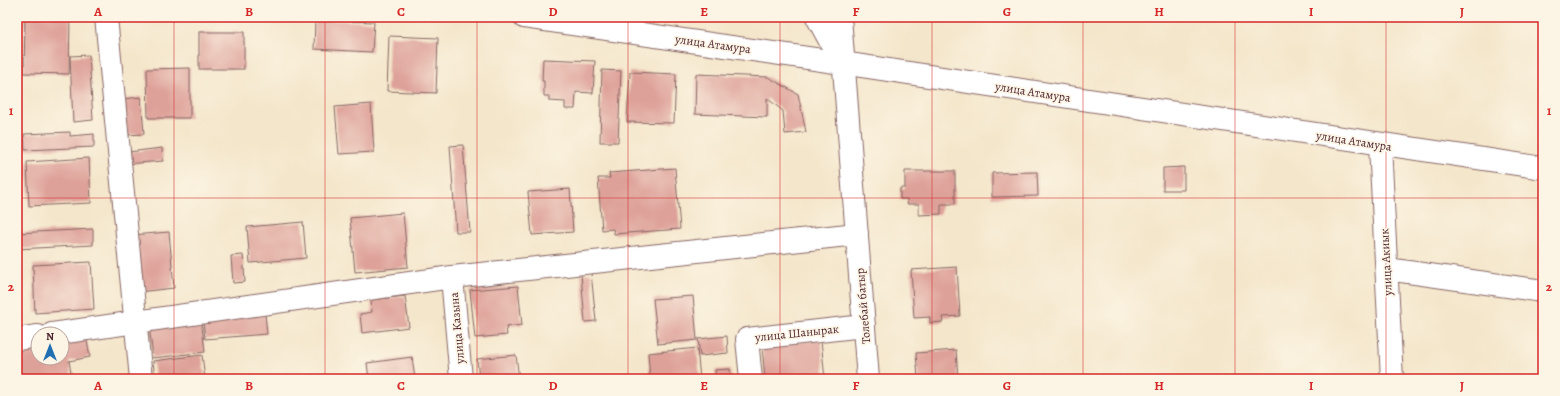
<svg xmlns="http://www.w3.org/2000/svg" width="1560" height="396" viewBox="0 0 1560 396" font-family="Alegreya,serif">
<rect width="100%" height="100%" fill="#fcf5e5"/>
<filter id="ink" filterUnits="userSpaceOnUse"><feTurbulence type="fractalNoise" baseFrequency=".025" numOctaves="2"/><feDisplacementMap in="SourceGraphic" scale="8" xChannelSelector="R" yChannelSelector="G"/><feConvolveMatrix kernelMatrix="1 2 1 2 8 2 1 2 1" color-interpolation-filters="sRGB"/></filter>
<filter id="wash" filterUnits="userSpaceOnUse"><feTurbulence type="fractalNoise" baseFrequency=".012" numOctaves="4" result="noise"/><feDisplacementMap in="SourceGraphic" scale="16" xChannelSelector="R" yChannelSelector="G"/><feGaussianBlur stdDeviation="0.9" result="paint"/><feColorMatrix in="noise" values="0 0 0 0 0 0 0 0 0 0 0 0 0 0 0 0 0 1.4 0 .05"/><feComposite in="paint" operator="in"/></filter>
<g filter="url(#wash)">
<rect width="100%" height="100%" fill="#f4e6cb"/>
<g id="blocks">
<g fill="#dea199">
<path d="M25,17H70L69,74L24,73Z"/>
<path d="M315,20L374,22L372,52L314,49Z"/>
<rect x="199" y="32" width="45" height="37"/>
<path d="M389,36L438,38L436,93L387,91Z"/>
<path d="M89,55L93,120L73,122L70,56Z"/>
<path d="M543,59L595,61L593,93L576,92L575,109H565V102L549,101V96H544V81H542Z"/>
<path d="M190,68V118H148L147,69Z"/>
<path d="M602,70L621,71L618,142H600Z"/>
<path d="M630,72L676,74L674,123L627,122Z"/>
<path d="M696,74L768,77L798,94L806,132L785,134L783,111L767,98V117L695,114Z"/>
<path d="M141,97L144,134L127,135L123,99Z"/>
<path d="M371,104L374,152L339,154L335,107Z"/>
<path d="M70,132V136L94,134V147L25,150L24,134Z"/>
<path d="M463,145L470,232H456L450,146Z"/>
<path d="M162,148L163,161L126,164L128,152Z"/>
<path d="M89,158L91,203L29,206L27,162Z"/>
<path d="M1184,167V190H1163V168Z"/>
<path d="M675,168L680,229L614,234L613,229L602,230L598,178H610L609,173Z"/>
<path d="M905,171H955V204H941V214L919,215V204H907V199H900V188H905Z"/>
<path d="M1037,172L1038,196L992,197V173Z"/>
<path d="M570,189L573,232L532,235L528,192Z"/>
<path d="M403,213L408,267L355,272L350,218Z"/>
<path d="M303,222L306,258L250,263L247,227Z"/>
<path d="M93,229V245L17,249V233Z"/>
<path d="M169,232L174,288L138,292L132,235Z"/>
<path d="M243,255L245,282L233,283L231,256Z"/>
<path d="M91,262L94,309L35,313L33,265Z"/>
<path d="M957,267L960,316L942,317L943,322L930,323V317L914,318L911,270Z"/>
<path d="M591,273L596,321L585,322L581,274Z"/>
<path d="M518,286L522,325L506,327L507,335L475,338L470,290Z"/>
<path d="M405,296L409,327L362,333L360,314L372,312L371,300Z"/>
<path d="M693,296L697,340L658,344L653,299Z"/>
<path d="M265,314L267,334L205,339L203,319Z"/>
<path d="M201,319L205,352L153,358L149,325Z"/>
<path d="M86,336L90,357L69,361L72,379H17V347L38,344V358H62V340Z"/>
<path d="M727,336L728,353L700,356L698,339Z"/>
<path d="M821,340L825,379H765L762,346Z"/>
<path d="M697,348L700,379H650L648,353Z"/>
<path d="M956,350L958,379H918L916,353Z"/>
<path d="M202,355L205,379H155L153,361Z"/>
<path d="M516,355L519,379H479L477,359Z"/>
<path d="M412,357L415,379H369L367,363Z"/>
<path d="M730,369L731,379H716L715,370Z"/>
</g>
</g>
</g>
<g filter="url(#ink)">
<use href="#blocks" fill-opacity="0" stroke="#866563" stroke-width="1"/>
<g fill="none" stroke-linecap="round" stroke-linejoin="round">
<defs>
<g id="minor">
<path d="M106,17L141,379"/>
<path d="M524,17L842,63L1543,168"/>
<path d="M817,17L842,63"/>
<path d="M1380,145L1392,379"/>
<path d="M1387,269L1543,291"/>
<path d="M452,277L461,379"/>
<path d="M52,334L452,277L857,234"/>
<path d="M17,339L38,336"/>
<path d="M751,379L747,339L864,326"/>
</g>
<path id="tertiary" d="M840,17L868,379"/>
</defs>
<use href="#minor" stroke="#866563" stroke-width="24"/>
<use href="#tertiary" stroke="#866563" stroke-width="24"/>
<use href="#minor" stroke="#fff" stroke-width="22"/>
<use href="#tertiary" stroke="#fff" stroke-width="22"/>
</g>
</g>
<path fill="none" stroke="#d62828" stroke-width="1" stroke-opacity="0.55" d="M174,17V379M325,17V379M477,17V379M628,17V379M780,17V379M932,17V379M1083,17V379M1235,17V379M1386,17V379M17,198H1543"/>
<g text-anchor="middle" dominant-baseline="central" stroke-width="3.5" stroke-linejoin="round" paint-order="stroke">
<g font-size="12" fill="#4a1f2b" stroke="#fcf5e5">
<text transform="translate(713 44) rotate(8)">улица Атамура</text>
<text transform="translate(1033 92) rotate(9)">улица Атамура</text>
<text transform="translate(1354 141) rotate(9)">улица Атамура</text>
<text transform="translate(1386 262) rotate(-93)">улица Акиык</text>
<text transform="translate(863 306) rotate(-95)">Толебай батыр</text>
<text transform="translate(457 328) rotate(-95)">улица Казына</text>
<text transform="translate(797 333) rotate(-6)">улица Шанырак</text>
</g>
</g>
<rect width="1560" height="396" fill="none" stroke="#fcf5e5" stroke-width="44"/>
<g transform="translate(50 346)"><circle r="19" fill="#fcf5e5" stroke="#b59f9b"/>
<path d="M0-3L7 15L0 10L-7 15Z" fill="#1f6fb2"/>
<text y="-6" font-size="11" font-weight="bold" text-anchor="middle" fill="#4a1f2b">N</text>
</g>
<rect x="22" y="22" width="1516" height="352" fill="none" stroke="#d62828" stroke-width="1.5"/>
<g font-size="13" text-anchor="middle" font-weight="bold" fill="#d62828">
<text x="98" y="16">A</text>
<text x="249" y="16">B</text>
<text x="401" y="16">C</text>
<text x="553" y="16">D</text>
<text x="704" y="16">E</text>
<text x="856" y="16">F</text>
<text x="1007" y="16">G</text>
<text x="1159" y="16">H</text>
<text x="1311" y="16">I</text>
<text x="1462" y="16">J</text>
<text x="11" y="115">1</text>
<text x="1549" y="115">1</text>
<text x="11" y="291">2</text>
<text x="1549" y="291">2</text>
<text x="98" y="390">A</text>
<text x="249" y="390">B</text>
<text x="401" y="390">C</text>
<text x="553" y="390">D</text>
<text x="704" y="390">E</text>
<text x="856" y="390">F</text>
<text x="1007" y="390">G</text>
<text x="1159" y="390">H</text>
<text x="1311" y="390">I</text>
<text x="1462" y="390">J</text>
</g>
</svg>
